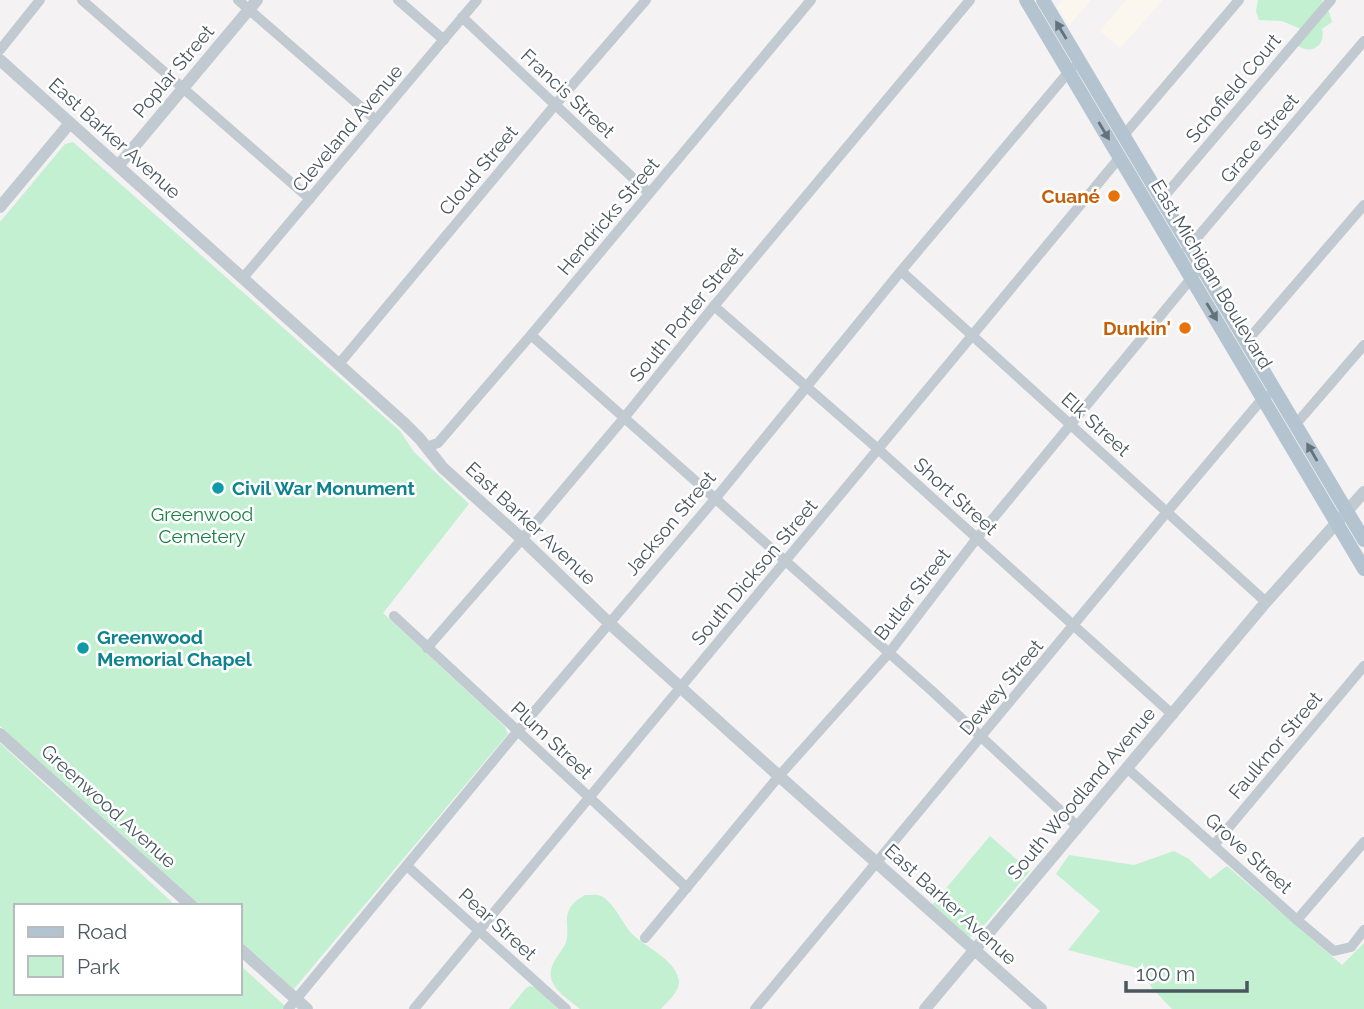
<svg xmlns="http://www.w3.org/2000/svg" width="1364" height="1009" viewBox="0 0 1364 1009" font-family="Raleway,sans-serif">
<rect width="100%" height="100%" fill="#f4f2f2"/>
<g fill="#fcf7ee">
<path d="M1063,0H1091L1069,26L1057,6Z"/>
<path d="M1126,0H1163L1120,48L1100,31Z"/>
</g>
<g fill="#c3f0d0">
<path d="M1258,0H1323L1322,3L1329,12L1332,22L1322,29C1326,45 1312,55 1298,46L1303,30L1282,21L1259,20L1256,11Z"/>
<path d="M73,142L400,431L414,452L469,504L383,613L496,718L505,727L508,734L294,989L240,941V906H201L0,726V222L65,144Z"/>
<path d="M0,743L176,906H16V993H240V965L285,1006L282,1009H0Z"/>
<path d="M990,836L1030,871L976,935L969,937L932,905Z"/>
<path d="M1174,851L1189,859L1210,879L1227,866L1342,965L1364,943V1009H1172L1152,988L1141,969L1068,950L1100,911L1056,874L1069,855L1134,865Z"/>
<path d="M585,895C590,895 597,894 601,896C614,902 623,925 633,935C647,948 676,960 679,981C680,991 667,1002 661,1009H580C571,1001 552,990 551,977C549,963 561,954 566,942C570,932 564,920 569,910C573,902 578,899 585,895Z"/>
<path d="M530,986L536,988L558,1009H509L526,988Z"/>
</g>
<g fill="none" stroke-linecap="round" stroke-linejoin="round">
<g stroke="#c0cad0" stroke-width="10">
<path d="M82,0L310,199"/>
<path d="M238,0L376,120"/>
<path d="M398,0L444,40"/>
<path d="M462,17L649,193"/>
<path d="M0,50L40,0"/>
<path d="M1124,135L1239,0"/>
<path d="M1162,199L1331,0"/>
<path d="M1187,248L1190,246L1364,41"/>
<path d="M901,271L1266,602"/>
<path d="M243,278L477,0"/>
<path d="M714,306L878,449L1173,715"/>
<path d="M531,335L932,691L1078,827"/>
<path d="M1247,341L1364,205"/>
<path d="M339,364L555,105L646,0"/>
<path d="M1296,424L1364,345"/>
<path d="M426,447L438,443L531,335L811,0"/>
<path d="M394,616L687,888"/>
<path d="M427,648L522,539L624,418L714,306L970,0"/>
<path d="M1128,769L1297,920L1334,951L1351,947L1364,930"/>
<path d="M1214,845L1364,666"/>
<path d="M407,866L566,1009"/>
<path d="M1297,920L1364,842"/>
<path d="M645,938L779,776L889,653L977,538L1194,275"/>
<path d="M288,1009L517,732L715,499L901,271L1072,68"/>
<path d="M414,1009L1120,157"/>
<path d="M755,1009L1167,512L1263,398L1267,396"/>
</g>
<g stroke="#c0cad0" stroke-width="12">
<path d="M0,60L404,423L420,439L443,468L522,539L609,623L779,776L1041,1009"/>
<path d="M118,166L257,0"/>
<path d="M0,207L70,123"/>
<path d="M0,734L192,906"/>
<path d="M240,949L307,1009"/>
<path d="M925,1009L1266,602L1364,492"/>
</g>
<g stroke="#b3c4d0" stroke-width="14">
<path d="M1026,0L1364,569"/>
<path d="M1043,0L1364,540"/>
</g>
</g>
<defs><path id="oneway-solid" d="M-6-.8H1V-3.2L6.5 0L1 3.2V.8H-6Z" transform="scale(1.75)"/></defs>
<g fill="#64727b">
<use href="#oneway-solid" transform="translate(1061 30) rotate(-121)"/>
<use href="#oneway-solid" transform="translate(1104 131) rotate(59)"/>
<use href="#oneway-solid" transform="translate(1212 312) rotate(59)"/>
<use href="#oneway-solid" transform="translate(1312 452) rotate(-120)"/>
</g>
<g fill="#e8710a" stroke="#fff" stroke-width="2.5">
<circle cx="1114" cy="196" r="7"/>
<circle cx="1185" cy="328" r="7"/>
</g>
<g fill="#0f9aa8" stroke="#fff" stroke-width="2.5">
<circle cx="218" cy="488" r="7"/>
<circle cx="83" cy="648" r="7"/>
</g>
<g text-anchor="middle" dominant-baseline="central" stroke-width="5" stroke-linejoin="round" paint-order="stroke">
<g font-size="19" fill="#4a575f" stroke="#fff">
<text transform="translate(173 71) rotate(-50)">Poplar Street</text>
<text transform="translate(1233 88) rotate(-50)">Schofield Court</text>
<text transform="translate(568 93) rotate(43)">Francis Street</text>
<text transform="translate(347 128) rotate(-50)">Cleveland Avenue</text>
<text transform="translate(115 138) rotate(42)">East Barker Avenue</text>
<text transform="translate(1259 138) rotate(-50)">Grace Street</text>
<text transform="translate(478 170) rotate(-50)">Cloud Street</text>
<text transform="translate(608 216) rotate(-50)">Hendricks Street</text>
<text transform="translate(1212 274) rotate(59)">East Michigan Boulevard</text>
<text transform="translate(686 314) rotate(-51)">South Porter Street</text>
<text transform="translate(1096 424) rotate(42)">Elk Street</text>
<text transform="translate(956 496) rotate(42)">Short Street</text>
<text transform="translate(531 523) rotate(43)">East Barker Avenue</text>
<text transform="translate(670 523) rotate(-50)">Jackson Street</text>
<text transform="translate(754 572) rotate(-50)">South Dickson Street</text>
<text transform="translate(912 594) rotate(-52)">Butler Street</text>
<text transform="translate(1001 687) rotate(-50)">Dewey Street</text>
<text transform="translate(552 740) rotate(43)">Plum Street</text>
<text transform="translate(1275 745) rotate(-50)">Faulknor Street</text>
<text transform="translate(1081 793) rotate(-50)">South Woodland Avenue</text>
<text transform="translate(109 806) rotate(42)">Greenwood Avenue</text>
<text transform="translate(1249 853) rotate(42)">Grove Street</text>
<text transform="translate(951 904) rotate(42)">East Barker Avenue</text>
<text transform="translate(498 924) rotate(42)">Pear Street</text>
</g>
<g font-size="19" font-weight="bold" fill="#c56008" stroke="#fff" text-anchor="end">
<text x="1100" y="196">Cuané</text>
<text x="1171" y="328">Dunkin'</text>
</g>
<g font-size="19" font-weight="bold" fill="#0d838f" stroke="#fff" text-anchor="start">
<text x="232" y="488">Civil War Monument</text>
<text x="97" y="637">Greenwood<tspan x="97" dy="22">Memorial Chapel</tspan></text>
</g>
<g font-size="19" fill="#198245" stroke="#fff">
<text x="202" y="514">Greenwood<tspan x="202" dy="22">Cemetery</tspan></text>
</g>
</g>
<rect x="14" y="904" width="228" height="91" fill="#ffffff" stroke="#b7bcbf" stroke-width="2"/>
<rect x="28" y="927" width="35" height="10" fill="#b3c4d0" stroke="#b7bcbf" stroke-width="2"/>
<text x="77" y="939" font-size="21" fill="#4a575f">Road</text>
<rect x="28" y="956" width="35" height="21" fill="#c3f0d0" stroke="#b7bcbf" stroke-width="2"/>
<text x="77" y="974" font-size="21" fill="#4a575f">Park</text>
<path d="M1126 981v10h121v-10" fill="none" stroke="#4a575f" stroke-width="3.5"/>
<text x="1136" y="981" font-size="21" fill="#4a575f" stroke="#ffffff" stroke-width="5" paint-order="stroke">100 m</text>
</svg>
